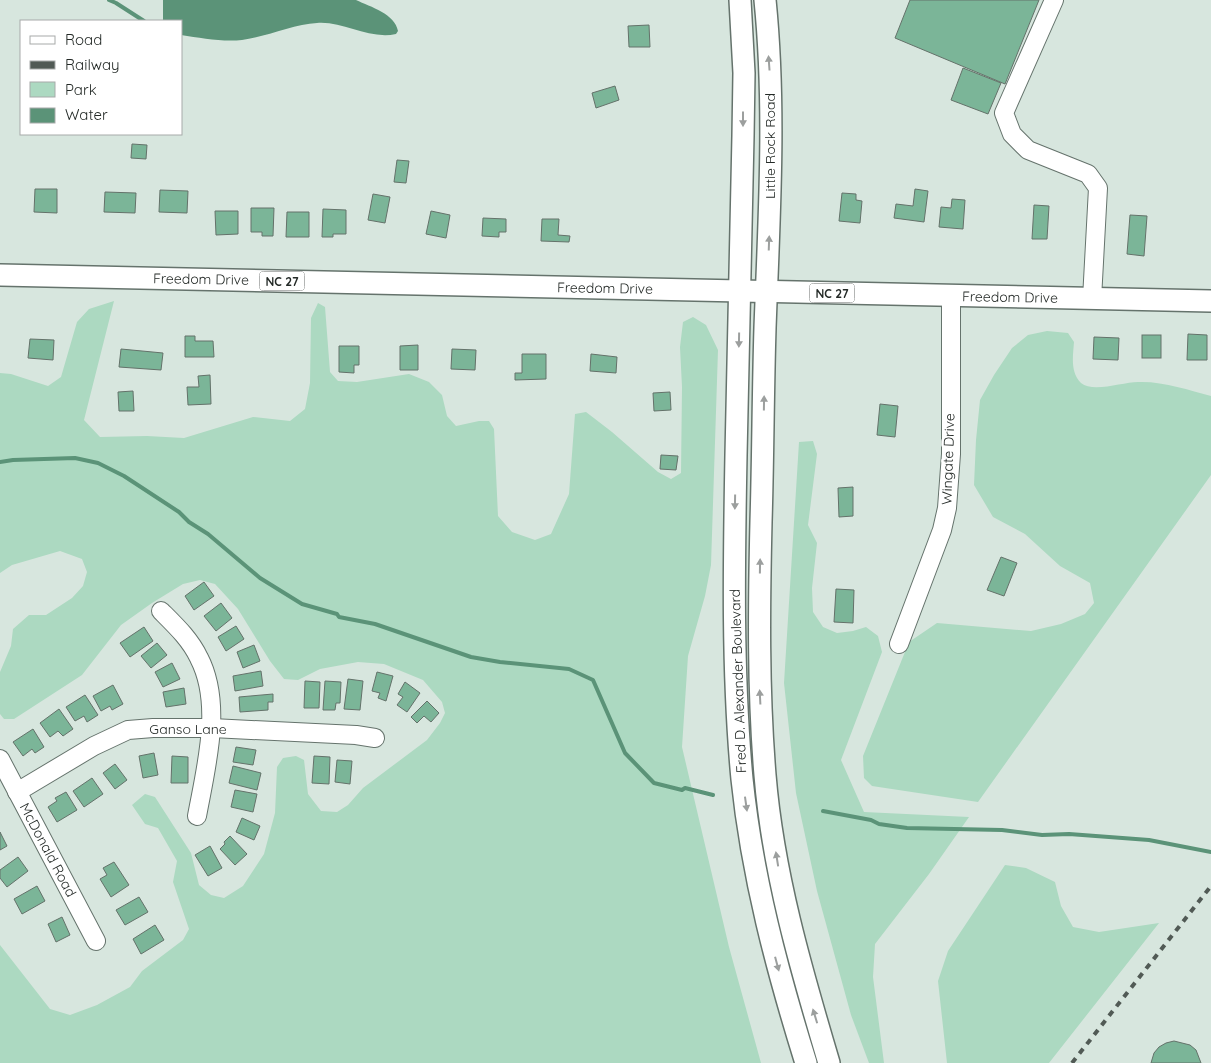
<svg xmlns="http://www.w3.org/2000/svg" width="1211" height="1063" viewBox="0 0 1211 1063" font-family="Quicksand,sans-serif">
<rect width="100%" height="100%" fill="#d7e6de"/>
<g fill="#acd9c1">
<path d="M114,301L84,420L100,437L147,436L184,438L253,417L290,421L305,409L310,383L311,318L318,303L325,307L330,372L338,381L357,382L409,374L429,382L442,395L447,416L456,426L479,421H489L494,429L498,516L512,532L535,540L551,534L569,494L575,414L586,412L612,432L658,472L671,479L681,473L682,387L680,347L683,322L693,317L706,325L718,350L711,565L705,596L688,656L682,747L729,947L761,1063H0V945L50,1009L70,1015L97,1005L130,987L142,971L183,940L189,929L173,882L177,861L158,828L145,824L132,805L145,794L155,797L191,853L199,885L211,895L224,898L243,886L264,854L275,813L277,767L283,758L296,756L304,760L308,794L321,811L337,812L348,805L363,788L427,740L440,723L445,713L442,702L423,680L384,664L358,662L320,669L298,680L284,679L270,661L238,609L215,584L200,580L183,584L152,603L121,625L82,675L14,719H4L0,714V672L11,646L13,629L29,615H46L72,598L83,586L87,572L82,559L60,551L12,565L0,573V373L11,374L48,386L61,377L77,322L89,309Z"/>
<path d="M1047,331L1068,333L1074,342C1073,356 1070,372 1081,383C1093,393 1123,382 1138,382C1163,381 1188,390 1211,396V475L978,802L872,786L864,778L863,756L909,642L937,623L1031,631L1061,624L1085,614L1094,603L1090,583L1060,566L1025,534L993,517L974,485L976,440L980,400L994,375L1012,348L1028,335Z"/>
<path d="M813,441L817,454L808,525L817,543L812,588L813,612L823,627L837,633L853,631L866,627L878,636L882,652L841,760L864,812L969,817L929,874L875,944L873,977L884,1063H869L851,1015L817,891L796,793L784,683L799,442Z"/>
<path d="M1005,865L1026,868L1055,882L1061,906L1073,927L1099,932L1159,923L1049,1063H947L938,981L948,951Z"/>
</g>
<path fill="#5b9378" d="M163,0H356C371,7 395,14 398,31L396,34C369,40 344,21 317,23C294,24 266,37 242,40C222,42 201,38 181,35V21H163Z"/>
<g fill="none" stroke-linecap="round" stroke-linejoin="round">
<g stroke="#5b9378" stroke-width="4">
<path d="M109,0L116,3L144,21"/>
<path d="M0,462L13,460L75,458L98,463L124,476L179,512L189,522L208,534L260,578L302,604L337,614L339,617L375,624L471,657L500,662L569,669L593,680L625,753L654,783L682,790L685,788L713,795"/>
<path d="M823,811L871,820L879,824L907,828L1002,830L1042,835L1069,834L1149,840L1211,852"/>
</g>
</g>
<g fill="#7bb598" stroke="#64726a">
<path d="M910,0H1039L1005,84L895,38Z"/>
<path d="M649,25L650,47H629L628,26Z"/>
<path d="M963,68L1001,83L988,114L951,100Z"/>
<path d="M615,86L619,100L596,108L592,93Z"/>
<path d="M132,144L147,145L146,159L131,158Z"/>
<path d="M397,160L409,161L406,183L394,182Z"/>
<path d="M35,189H57V213L34,212Z"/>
<path d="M915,189L928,191L924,222L894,218L896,204L913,206Z"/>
<path d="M160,190L188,191L187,213L159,212Z"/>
<path d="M105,192L136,193L135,213L104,212Z"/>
<path d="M842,193L856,194V200L862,201L860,223L839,221Z"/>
<path d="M373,194L390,197L385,223L368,220Z"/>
<path d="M952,199L965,200L963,229L939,227L941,207L951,208Z"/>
<path d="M1034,205L1049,206L1047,239H1032Z"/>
<path d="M251,208H274L273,236H262V232H251Z"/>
<path d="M323,209L346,210V234H333V237H322Z"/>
<path d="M215,211H238V234L216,235Z"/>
<path d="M431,211L450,215L446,238L426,234Z"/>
<path d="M287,212H309V237H286Z"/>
<path d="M1130,215L1147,216L1144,256L1127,254Z"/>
<path d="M483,218L506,219V232H499V237L482,236Z"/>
<path d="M542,219H559L558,235L570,236L569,242L541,241Z"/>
<path d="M1188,334L1207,335V360H1187Z"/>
<rect x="1142" y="335" width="19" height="23"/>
<path d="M185,336H195V341H213L214,357H185Z"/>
<path d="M1094,337L1119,338L1118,360L1093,359Z"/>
<path d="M30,339L54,340L53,360L28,358Z"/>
<path d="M418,345V370H400V346Z"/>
<path d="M339,346H359V365H354V373L339,372Z"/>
<path d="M121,349L163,353L161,370L119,367Z"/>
<path d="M452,349L476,350L475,370L451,369Z"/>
<path d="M522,354H546V379L515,380V373H522Z"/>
<path d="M591,354L617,357L616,373L590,371Z"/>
<path d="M210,375L211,404L188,405L187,387H199L198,376Z"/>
<path d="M133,391L134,411H119L118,392Z"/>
<path d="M670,392L671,410L654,411L653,393Z"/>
<path d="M880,404L898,406L895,437L877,435Z"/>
<path d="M661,455L678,456L676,470L660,469Z"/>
<path d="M853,487V516L839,517L838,488Z"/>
<path d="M1001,557L1017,563L1004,596L987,590Z"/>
<path d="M204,582L214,596L194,610L185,596Z"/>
<path d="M836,589L854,590L853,623L834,622Z"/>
<path d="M221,603L232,618L216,631L204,616Z"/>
<path d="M236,626L244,639L226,651L218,637Z"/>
<path d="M144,627L153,641L130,657L120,643Z"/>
<path d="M157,643L167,655L151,668L141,656Z"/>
<path d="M254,645L260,661L243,668L237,652Z"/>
<path d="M172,663L180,679L163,687L155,672Z"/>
<path d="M261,671L263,686L235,691L233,676Z"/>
<path d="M377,672L393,676L386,701L378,698L380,693L372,691Z"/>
<path d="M348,679L363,681L360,710L344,709Z"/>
<path d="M305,681L320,682L319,708H304Z"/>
<path d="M325,681L341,682L340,703H336L335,710H323Z"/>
<path d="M405,682L420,693L407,712L397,705L403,697L398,694Z"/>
<path d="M113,685L123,704L112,710L110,706L101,711L93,696Z"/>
<path d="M184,688L186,704L166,707L163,692Z"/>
<path d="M273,694V702H268V710L240,712L239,697Z"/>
<path d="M85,695L98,715L87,722L84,716L75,721L66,707Z"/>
<path d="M427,701L439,713L431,722L424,716L417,723L411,717Z"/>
<path d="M59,709L73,729L63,736L58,731L50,737L40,723Z"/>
<path d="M33,729L44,747L35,753L32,749L23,756L13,742Z"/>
<path d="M236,747L256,750L253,765L233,762Z"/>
<path d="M154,753L158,775L143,778L139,756Z"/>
<path d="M172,756L188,757V783H171Z"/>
<path d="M314,756L330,757L329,784L312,783Z"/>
<path d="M337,760L352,761L350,784L335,782Z"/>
<path d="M115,764L127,780L115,789L103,773Z"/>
<path d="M233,766L261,773L257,790L229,783Z"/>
<path d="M92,778L103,794L84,807L73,791Z"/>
<path d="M235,790L257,794L253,812L231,807Z"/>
<path d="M66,792L77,810L57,822L48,807L57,801L55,798Z"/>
<path d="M242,818L260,826L254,840L236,832Z"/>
<path d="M0,832L7,846L0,850Z"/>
<path d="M230,836L247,854L235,865L220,849L225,844L224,842Z"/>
<path d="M210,846L222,868L208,876L195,855Z"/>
<path d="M18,857L28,871L7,887L0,878V870Z"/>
<path d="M114,862L129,885L111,897L100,879L107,875L103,868Z"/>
<path d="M37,886L45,901L22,914L14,899Z"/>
<path d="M139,897L148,912L125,925L116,910Z"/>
<path d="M62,917L70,935L56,942L48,924Z"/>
<path d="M155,925L164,940L141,954L133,939Z"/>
<path d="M1174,1041L1190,1045L1196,1050L1201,1063H1151L1154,1053L1159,1047L1166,1043Z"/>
</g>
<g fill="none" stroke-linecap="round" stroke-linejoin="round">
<defs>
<g id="minor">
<path d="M1054,0L1004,113L1012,134L1028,150L1088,174L1098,188L1092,299"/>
<path d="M161,611C175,625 190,639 199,658C223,704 206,767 197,816"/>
<path d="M899,644L942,530L947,508L951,454V296"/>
<path d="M0,759L96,941"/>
<path d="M17,792L94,746L128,730L153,728H212L356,735L375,738"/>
</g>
<g id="major">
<path d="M740,0L744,73L743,136C741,242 738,349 736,455C734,563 732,672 742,779C752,876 777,970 806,1063"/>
<path d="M765,0C776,109 769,219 765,328C763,393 763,457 761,522C759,606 758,690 765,775C773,873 801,969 829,1063"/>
<path d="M0,275L1211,301"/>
</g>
</defs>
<use href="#minor" stroke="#65736c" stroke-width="20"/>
<use href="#major" stroke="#65736c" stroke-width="24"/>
<use href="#minor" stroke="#fff" stroke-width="18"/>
<use href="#major" stroke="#fff" stroke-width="21"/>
<path stroke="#515a55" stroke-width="4" stroke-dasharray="6 6" stroke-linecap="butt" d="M1072,1063L1211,886"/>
</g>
<defs><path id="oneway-solid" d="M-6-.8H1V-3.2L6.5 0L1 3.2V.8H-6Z" transform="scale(1.25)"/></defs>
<g fill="#9c9f9e">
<use href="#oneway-solid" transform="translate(769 63) rotate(-94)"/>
<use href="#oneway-solid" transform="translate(743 119) rotate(90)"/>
<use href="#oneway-solid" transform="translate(769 243) rotate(-88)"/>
<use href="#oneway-solid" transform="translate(739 340) rotate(91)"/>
<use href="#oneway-solid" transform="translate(764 403) rotate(-89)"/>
<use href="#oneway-solid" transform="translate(735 502) rotate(91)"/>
<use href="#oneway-solid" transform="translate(760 566) rotate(-89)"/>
<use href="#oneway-solid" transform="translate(760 697) rotate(-93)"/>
<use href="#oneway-solid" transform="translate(746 804) rotate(82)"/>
<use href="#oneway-solid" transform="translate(777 859) rotate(-99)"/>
<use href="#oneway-solid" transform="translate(777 964) rotate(75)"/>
<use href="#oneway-solid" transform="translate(815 1016) rotate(-107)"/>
</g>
<g text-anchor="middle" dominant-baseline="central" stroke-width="5" stroke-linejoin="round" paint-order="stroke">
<g fill="#fff" stroke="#666a68" stroke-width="1">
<rect x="259.5" y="271.5" width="45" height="19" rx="4"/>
<rect x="809.5" y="283.5" width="45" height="19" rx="4"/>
</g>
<g font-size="12" font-weight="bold" fill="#242a27">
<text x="282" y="281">NC 27</text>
<text x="832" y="293">NC 27</text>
</g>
<g font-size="14" fill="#242a27" stroke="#fff">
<text transform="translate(770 146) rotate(-90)">Little Rock Road</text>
<text transform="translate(201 279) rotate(1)">Freedom Drive</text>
<text transform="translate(605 288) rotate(1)">Freedom Drive</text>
<text transform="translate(1010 297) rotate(1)">Freedom Drive</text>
<text transform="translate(948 459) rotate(-88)">Wingate Drive</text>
<text transform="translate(738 681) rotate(-92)">Fred D. Alexander Boulevard</text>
<text x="188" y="729">Ganso Lane</text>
<text transform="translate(48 850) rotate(62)">McDonald Road</text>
</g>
</g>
<rect x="20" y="20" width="162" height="115" fill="#ffffff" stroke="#a7aaa9"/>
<rect x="30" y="36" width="25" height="8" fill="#ffffff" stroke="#a7aaa9"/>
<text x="65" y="45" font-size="15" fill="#242a27">Road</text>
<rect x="30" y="61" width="25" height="8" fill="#515a55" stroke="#a7aaa9"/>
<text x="65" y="70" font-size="15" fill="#242a27">Railway</text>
<rect x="30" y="82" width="25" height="15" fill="#acd9c1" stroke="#a7aaa9"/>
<text x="65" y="95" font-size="15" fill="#242a27">Park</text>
<rect x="30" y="108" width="25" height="15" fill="#5b9378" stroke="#a7aaa9"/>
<text x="65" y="120" font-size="15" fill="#242a27">Water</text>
</svg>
